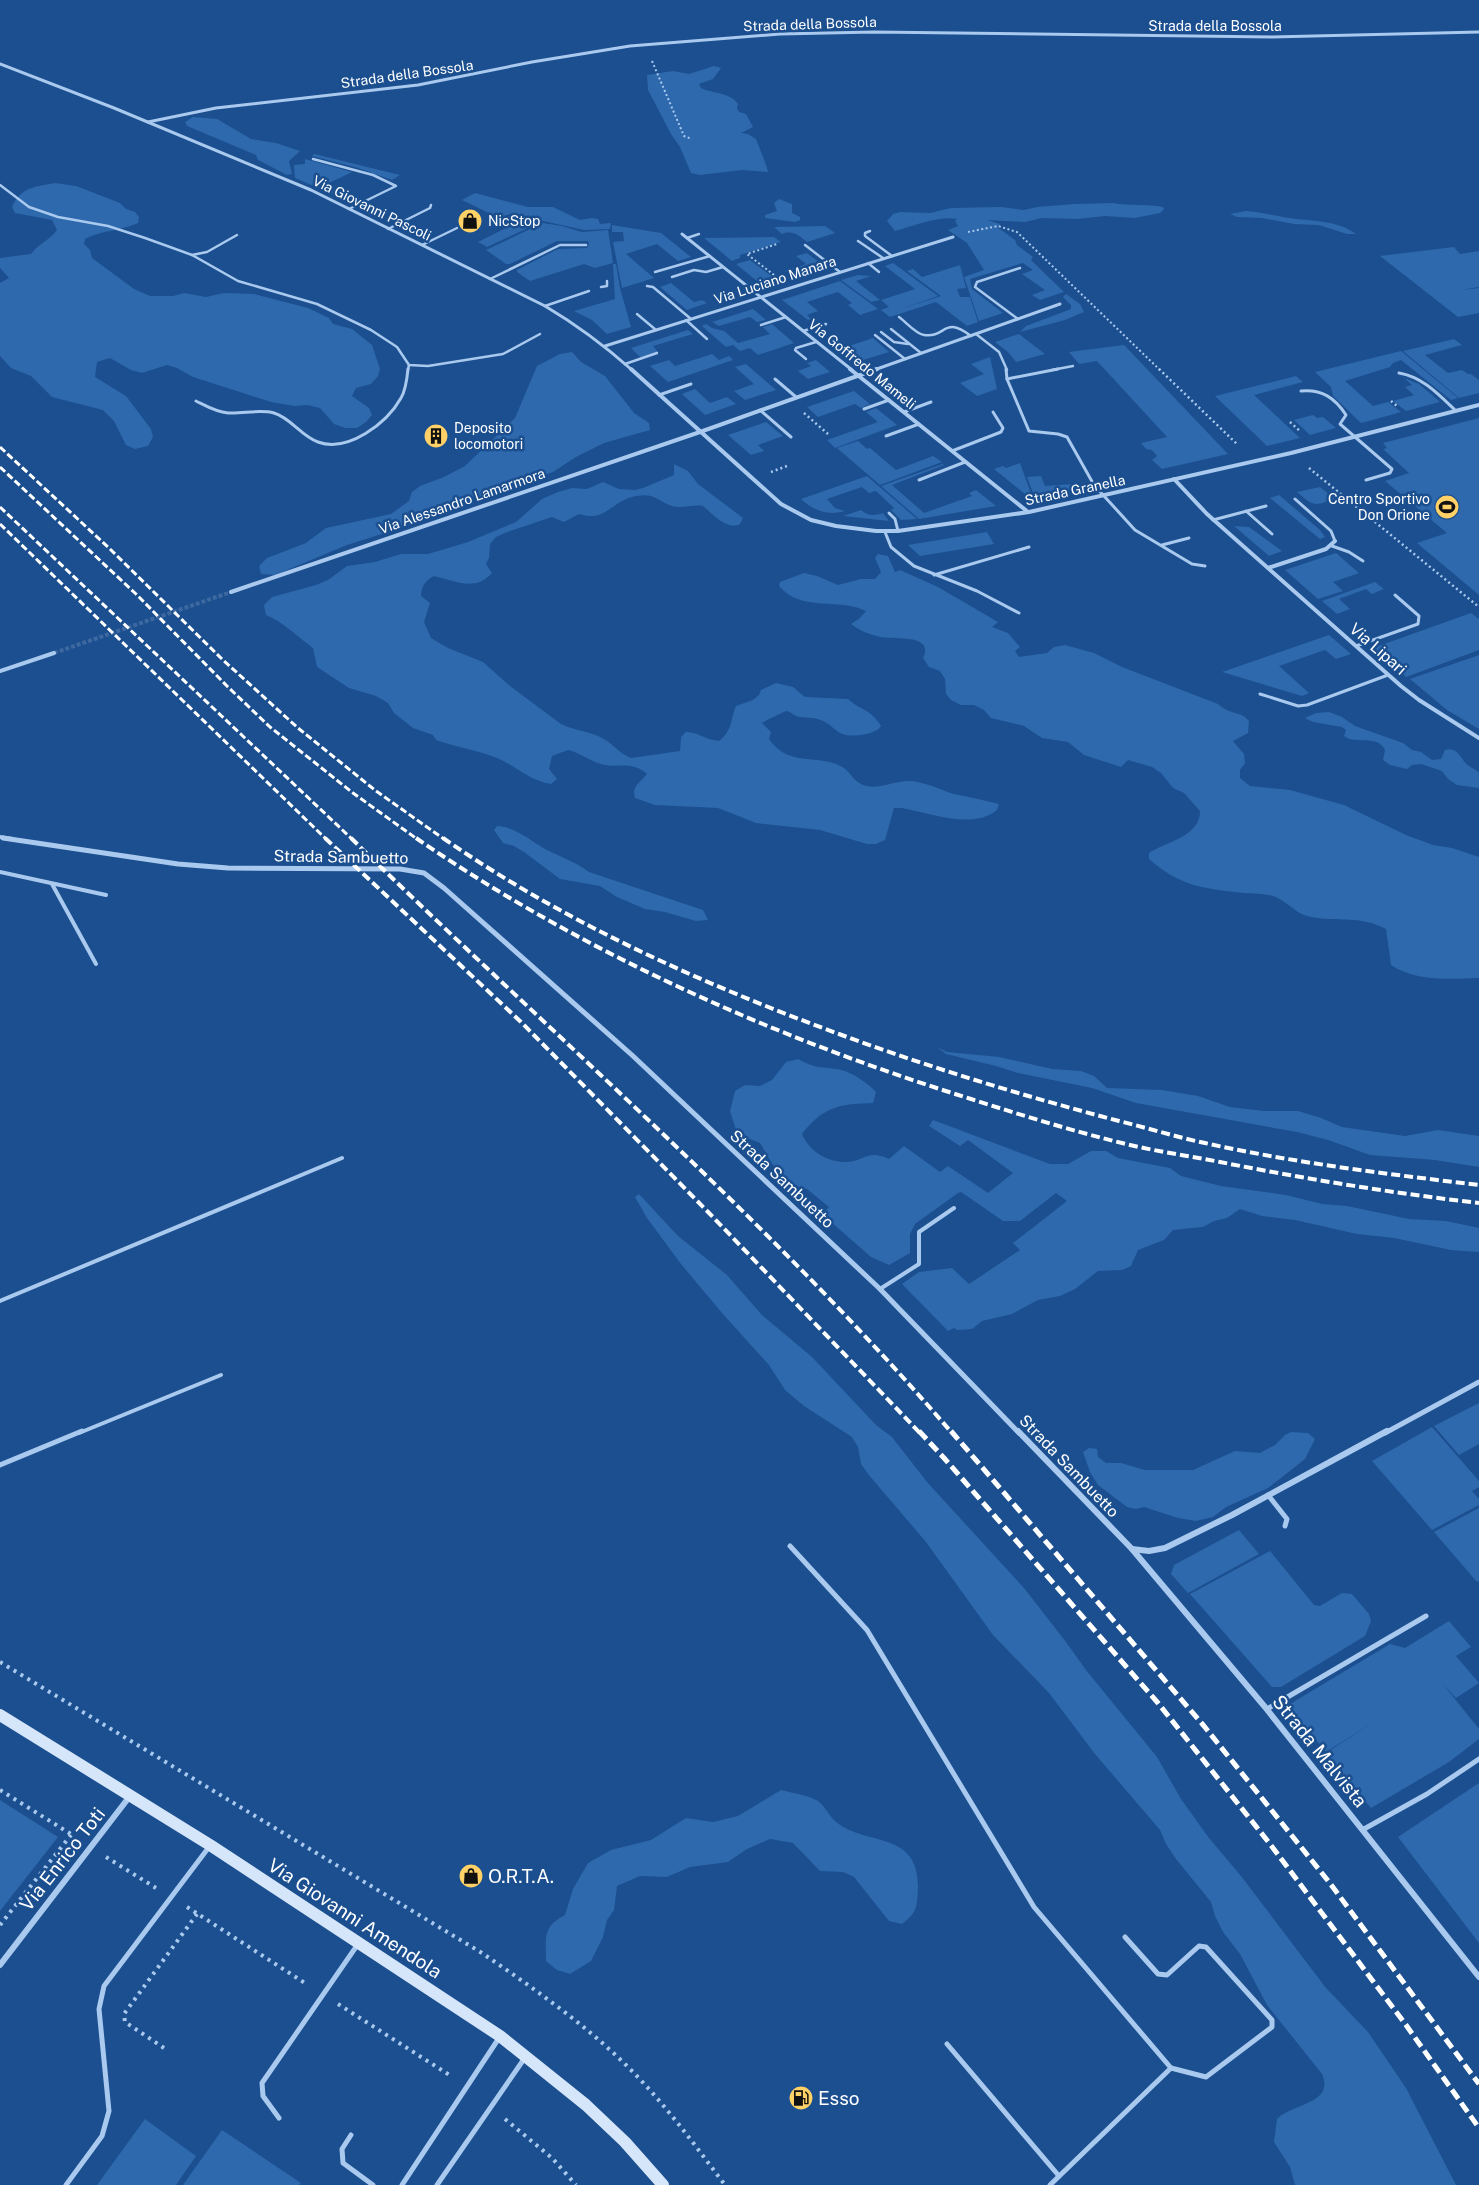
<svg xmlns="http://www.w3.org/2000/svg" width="1479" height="2185" viewBox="0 0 1479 2185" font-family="'Public Sans',sans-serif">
<rect width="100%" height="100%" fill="#1b4f8f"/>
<g fill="#2e69ad">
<path d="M714,66L721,68L713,79L699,84L701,88C713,94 730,92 738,104L737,108L739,112L746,114L753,127L741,133L748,134L756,139C758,144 768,169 768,172L742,170L700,175L691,173L680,147L671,134L648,90L647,75L673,71L689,74Z"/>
<path d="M193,117L217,119L251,139L276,143L300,151L289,161L292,174L287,175L258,160L256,155L187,126L185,122Z"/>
<path d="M314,154L400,175L392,180L355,167L312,156Z"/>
<path d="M305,159L352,172L327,184L351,195L344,199L295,178L294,165L305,164Z"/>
<path d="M55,183L76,186L120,203L126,209L135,212L139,217L138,223C121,231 102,230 85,239L84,244L90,250L92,258L134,289L150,296H173L184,293L206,297L224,293L254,294L308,308L329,318L333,324L352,329L372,345L380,369L378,376L371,384L356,388L352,396L369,408L372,415L366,422L357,428H345L334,424L320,408L307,405L294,406L271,402L193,377L177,368L167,365L142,373L131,370L110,358L97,362L95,377L126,396L151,429L153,437L148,446L135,449L126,445L114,421L103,410L52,397L31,376L11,368L0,356V283L9,278L0,268V258L31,254C39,243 49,241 57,230L52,220L15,213L12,207C21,187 34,187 55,183Z"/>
<path d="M475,193L528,207H553L580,220L592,218L598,219L600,224L611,223L610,229L584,230L543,221L487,247L478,242L522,220L510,214L499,218L462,200Z"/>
<path d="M779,199L792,204V213L800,217V220L795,222L765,218V215L777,211L774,203Z"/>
<path d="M1113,203C1130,206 1146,204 1163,207L1164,209L1160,213L1135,218L1105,216L1077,219L1042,218L1025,222L987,220L1000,224L998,228C1005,232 1009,236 1015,240L1017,245L1033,257L1031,260L1064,292L1040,300L1032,295L1045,290L1022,274L1033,270L1023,263L970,279L972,289L1003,313L979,321L964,277L984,270L967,243L948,230L958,226L955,221L957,219C940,215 913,226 895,231L887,221L893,214L900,212L930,213L951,208L1001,207L1024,210L1037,207L1074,204Z"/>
<path d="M1246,211C1261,212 1274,216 1289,218C1310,221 1338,220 1356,234H1347L1319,225L1294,224L1262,218L1237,217L1230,214Z"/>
<path d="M543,223L562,226L582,232L608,230L613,263L595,268L584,264L530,281L517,272V270L558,249L587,248L589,244L588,241H557L510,264H506L486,250Z"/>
<path d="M612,225L661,233L691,257L678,261L657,244L626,254L654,278L622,288L613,242L624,241L623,232H612Z"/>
<path d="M825,226L835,233L807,242C798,235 793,230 782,234L774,227Z"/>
<path d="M774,237L781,242L740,255V258L732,261L704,238Z"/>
<path d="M1454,247L1460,254L1479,251V287L1460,290L1479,288V313L1458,317L1380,256Z"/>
<path d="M807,253L824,266L792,276L785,271L806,264L796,256Z"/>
<path d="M750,260L778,281L763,286L736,264Z"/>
<path d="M893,263L938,296L898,310L941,296L907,271L913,269L922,277L960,265L966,288L957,289L960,297H970L978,322L967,326L936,302L890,317L881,310L889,307L881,300L915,289L885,266Z"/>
<path d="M613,264H616L620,288L631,327L607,334L592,320L574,311L615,299Z"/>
<path d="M858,275L871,276L856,281L880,300L871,302L841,280Z"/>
<path d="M840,281L878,309L860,315L848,305L852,303L838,292L807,302L818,311L807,315L811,319L808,320L782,300Z"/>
<path d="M671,283L694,302L702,300L707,303L687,310L660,287Z"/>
<path d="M1066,294L1080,304L1084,312L1065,320L1020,332L1026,326L1071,309V305L1063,297Z"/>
<path d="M753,309L766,320L757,322L750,317L719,326L712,322Z"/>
<path d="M706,324L712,328L724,331L738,343L770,334L763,327L772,324L794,343L758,355L750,348L740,351L733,345L726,347L702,326Z"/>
<path d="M688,330L693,334L653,346L658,352L641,358L631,348Z"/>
<path d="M1019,334L1045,354L1016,362L1008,352L995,342Z"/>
<path d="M873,338L889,352L860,361L843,348Z"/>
<path d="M1454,339L1462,345L1425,355L1448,373L1462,370L1468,374H1471L1479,380V393L1459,398L1403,351Z"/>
<path d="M1124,345L1228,454L1162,469L1152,460L1157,456L1152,450L1146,449L1141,443L1167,437L1097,361L1079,364L1069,352Z"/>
<path d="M1401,351L1458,398L1451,400L1401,360L1393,363L1390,367L1345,381L1373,406L1388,402L1401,412L1369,421L1342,397L1369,421L1361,423L1333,396L1331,387L1315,372Z"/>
<path d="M572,352L581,362L605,376L634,413L649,423L650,430L604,443L576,457L553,472L455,505L426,520L347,545L275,575L261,574L259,566L267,558L306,543L326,528L391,514L409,501L412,492L420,486L444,477L465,466L515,418L537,366L560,354Z"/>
<path d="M712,354L719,360L729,356L733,360L668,382L650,366L669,360L675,366Z"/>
<path d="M990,357L997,389L977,396L960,383L984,374L971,364Z"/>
<path d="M816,360L830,372L808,379L798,371L811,366L807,363Z"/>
<path d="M746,364L776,390L745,400L734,391L754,384L735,367Z"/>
<path d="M1296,376L1303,382L1254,395L1300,438L1267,446L1215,396Z"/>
<path d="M1404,378L1419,384L1440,402L1406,411L1393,401L1414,395L1405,387L1412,385Z"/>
<path d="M695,389L710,403L727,397L736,404L705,415L682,394Z"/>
<path d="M854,391L870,404L861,408L855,404L818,417L807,407Z"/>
<path d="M876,408L897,425L835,448L827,440L878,422L866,412Z"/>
<path d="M1313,415L1317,418L1323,417L1336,428L1310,435L1294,420Z"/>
<path d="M1479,418V595L1417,543L1447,533L1385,481L1409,473L1383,449L1387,448L1383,443Z"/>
<path d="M766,422L783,436L758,445L764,451L751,455L728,435Z"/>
<path d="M858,441L867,449L870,448L896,470L933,456L942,462L880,485L837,448Z"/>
<path d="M1020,463L1033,499H1031L994,469L1003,466L1006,468Z"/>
<path d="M674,464L688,471L698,484L743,518L740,524C727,531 713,514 703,506C693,504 682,509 672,506C657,501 656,493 636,496C612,500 606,523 579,514L564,522L552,517L507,532L496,537L490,544L489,558L486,564L492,573C475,592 456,581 434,576C425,581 422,585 421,596L430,603L424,622L431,638L448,648L483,662L510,686L561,724C573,730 586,731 598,736C611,741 618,753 631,758L680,751L681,737L686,732C698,732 706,740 719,741C733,730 730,720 736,706L753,700L759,695L761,690L776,683L793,687L805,697L848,699C861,711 870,708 881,726C877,734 854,737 846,735C836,733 831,724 823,721C815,717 808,718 800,717C795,717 792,712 786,711C778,715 770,718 762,723L771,732L769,739C790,769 818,752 844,768C850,772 854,781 861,784C875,791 892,782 906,781C922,780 938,789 954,794C969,797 984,800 999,804L997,810C973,830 930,813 902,808H894L885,840L876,844H867L820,830L756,823L718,808L655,805L635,798C631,786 640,783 647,774C631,760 619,769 601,764C590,761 580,753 568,750L552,756L549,769L557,779L551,784C529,781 516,766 497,758C477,750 456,747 436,740L433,735L413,728L394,713L388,703L376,696L349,688L317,667L313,648C298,637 283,622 266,615L264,605L272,597L316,585L328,580L347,566L375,562L401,554H428L468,542L516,522L542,499L558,492L572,488L587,489L603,482L619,489L635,490L643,488L674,475Z"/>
<path d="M943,464L944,465L892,485L924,513L972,496L969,493L976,490L996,506L919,519L881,486Z"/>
<path d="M867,476L917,519L901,520L891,510L894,508L876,491L869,493L862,487L827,499L835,508L845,511C828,516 814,511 801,499Z"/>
<path d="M1041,476L1045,486L1074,484L1076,489L1035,498L1027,477Z"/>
<path d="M1320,487L1335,499C1314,506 1314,507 1297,492Z"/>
<path d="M1279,495L1320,530L1325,537L1320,539L1270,498Z"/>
<path d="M861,510C868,516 874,516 883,513L889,521L843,516Z"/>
<path d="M1234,526L1249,527L1282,551L1269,556Z"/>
<path d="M987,532L994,544L920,556L908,545Z"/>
<path d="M1336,553L1359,573L1333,582L1343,591L1318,599L1285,570Z"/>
<path d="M878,554L888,556L895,572L900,570L938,587L998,622L992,627L1008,633L1020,647L1015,651L1019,657L1047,653L1054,647L1065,645L1094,653L1122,667L1218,704C1231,716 1240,710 1249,721L1248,733L1233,741L1244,754L1245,763L1240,770V778L1250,786L1290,790L1344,805L1406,835L1433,845L1452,848L1479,857V978C1450,979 1417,982 1391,965L1386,929C1359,915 1339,922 1311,917C1298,915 1289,904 1278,898C1267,893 1255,894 1244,893C1205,889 1179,886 1149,859V853C1167,841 1200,837 1200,811L1184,793L1173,788L1161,773L1152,767L1128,760L1121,767L1084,755L1068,742L1042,738L1024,726L991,718L984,710L974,705H961L951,700L946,694L945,679L940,671L929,667L923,658C935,633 893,640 880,637C869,634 860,631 851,624L860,618L866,611C838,597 802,613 779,586L780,582L804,573L817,576L838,585L861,579H875L881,572L875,558Z"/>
<path d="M1375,582L1384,589L1372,594L1366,589L1339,599L1350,609L1337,614L1322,601Z"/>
<path d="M1471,613L1479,619V650L1406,677L1373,648Z"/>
<path d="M1329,635L1351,654L1336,659L1325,650L1279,666L1309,693L1302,696L1222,672Z"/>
<path d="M1479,655V729L1447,710L1410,679Z"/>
<path d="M1329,712L1342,717L1355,726L1403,743L1412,750L1421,752L1432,760L1441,759L1445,750C1459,746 1460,760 1469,766C1473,769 1476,769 1479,773V788L1457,785L1448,779L1442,771L1421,764L1412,765L1407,769L1390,765L1383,760L1385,750C1378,734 1355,745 1344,736L1346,730L1342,727L1313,722L1305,718L1316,713Z"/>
<path d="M497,826C514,826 532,842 547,850C561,857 576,862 589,872L703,910L708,920L696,921L665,912L645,909L617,897L600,886L560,879L524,852L514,846L503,843L494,830Z"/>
<path d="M937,1047L947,1052L999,1057L1052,1069L1081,1071L1094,1076L1107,1088L1162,1090L1198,1096L1230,1107L1264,1111H1298L1321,1118L1342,1127L1405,1136L1438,1130L1479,1136V1167L1435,1160L1370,1155L1328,1140L1297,1132L1136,1103L1092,1088L1018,1073L996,1066L946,1054Z"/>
<path d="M798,1059C814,1068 820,1067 836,1069C849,1070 868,1083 876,1092L873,1103C840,1104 824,1106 802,1134C809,1151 828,1163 847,1162C865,1161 867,1149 889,1159L904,1146L940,1172L948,1166L988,1193L1013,1173L968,1140L960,1146L929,1126L933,1120L1050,1164H1068L1091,1151H1106L1118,1158L1170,1168L1181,1176L1221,1186L1286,1195L1322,1204L1347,1206L1409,1219L1446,1221L1479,1228V1252L1451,1250L1394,1238L1357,1234L1295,1220L1262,1216L1240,1209L1227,1218L1214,1221L1203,1227L1173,1230L1164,1240L1138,1250L1131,1266L1122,1270L1098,1271L1075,1289L1060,1296L1038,1300L1012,1314L982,1321L972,1329L957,1330L954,1328L948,1331L902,1284L919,1272L952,1268L969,1284L1020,1250L1013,1243L1067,1201L1056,1193L1020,1221H1003L961,1192L958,1193L915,1224L910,1234V1253L889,1265L871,1257L822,1214L829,1207L807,1189L792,1185L780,1177L760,1143L747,1138L736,1130L730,1111L735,1091L745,1085L760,1086L772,1080L786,1062Z"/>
<path d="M639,1194L678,1236L727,1275L762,1315L812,1357L876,1425L892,1437L927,1482L1024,1588L1066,1642L1086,1670L1157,1757L1181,1799L1209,1838L1241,1876L1326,1988L1368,2032L1406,2088L1456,2185H1295L1290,2167L1274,2142L1277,2119C1293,2103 1335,2104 1322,2074L1267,2005L1240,1954L1223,1932L1215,1916L1211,1902L1176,1859L1166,1844L1160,1830L1095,1754L1049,1693L993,1635L926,1542L868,1474L861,1464L858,1447L852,1437L804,1406L785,1390L769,1365L722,1313L681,1264L647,1218L635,1197Z"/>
<path d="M1479,1403V1444L1459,1455L1434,1426Z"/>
<path d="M1432,1427L1479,1481V1487L1472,1491L1479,1499V1505L1432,1530L1372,1461Z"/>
<path d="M1291,1432L1308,1433L1315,1439L1305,1459L1268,1488L1226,1507L1213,1517L1196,1521L1178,1518L1144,1507L1136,1509L1127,1507L1098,1485L1090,1472L1083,1452L1089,1448L1097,1449L1098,1457L1106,1463H1121L1145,1470H1193L1235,1451L1260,1453L1275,1445L1285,1435Z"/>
<path d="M1479,1508V1581L1477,1582L1434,1532Z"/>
<path d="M1239,1530L1259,1554L1188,1593L1171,1574L1174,1565Z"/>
<path d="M1270,1551L1314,1605L1320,1606L1342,1593L1352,1594L1369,1614L1371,1621L1365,1636L1281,1687H1272L1190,1594Z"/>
<path d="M1449,1621L1471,1647L1456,1656L1479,1683L1456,1698L1443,1684L1479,1729V1739L1449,1762L1371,1808L1326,1753L1377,1720L1326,1752L1289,1707L1290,1704L1390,1644L1405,1648Z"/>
<path d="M1479,1783V1943L1398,1837Z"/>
<path d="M781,1790C792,1793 809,1795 818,1801C825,1806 829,1816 836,1822C868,1847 918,1830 918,1887C917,1906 918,1912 902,1924L889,1921L854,1877L843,1872L820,1871L793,1843L770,1839L747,1849L728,1862L690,1867L667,1877L640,1876L617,1886L614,1910L607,1920L603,1937L591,1961L570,1974L557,1970L546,1961C546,1938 542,1927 565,1915L573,1889L588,1863L611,1850L651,1840L686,1818L713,1822L738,1816Z"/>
<path d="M0,1800L58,1837L0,1911Z"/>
<path d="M145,2119L196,2156L176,2185H97Z"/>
<path d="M222,2130L301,2183L299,2185H183Z"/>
</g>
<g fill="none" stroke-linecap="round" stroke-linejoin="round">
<path stroke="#3d69a0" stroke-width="4" stroke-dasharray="4 2" stroke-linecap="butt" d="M54,653L231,592"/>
<g stroke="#a9c9ee" stroke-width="2" stroke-dasharray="2 2.5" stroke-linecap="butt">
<path d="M652,61L684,136L692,139"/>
<path d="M968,232L998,226L1017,232L1160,370"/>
<path d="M774,275L747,254L777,244"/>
</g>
<g stroke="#a9c9ee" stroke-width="2.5" stroke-dasharray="2 3" stroke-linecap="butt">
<path d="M1159,369L1238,445"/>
<path d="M1391,401L1398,407"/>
<path d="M804,413L828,434"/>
<path d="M1290,422L1301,432"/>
<path d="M1309,468L1479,607"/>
<path d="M771,472L787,466"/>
</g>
<g stroke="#a9c9ee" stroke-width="4" stroke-dasharray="3 5" stroke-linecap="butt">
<path d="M0,1662L482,1953C533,1988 585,2024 629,2068C665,2104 694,2144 725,2185"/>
<path d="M0,1790L74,1836"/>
<path d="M106,1857L156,1888"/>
<path d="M187,1907L308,1985"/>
<path d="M0,1925L71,1835"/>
<path d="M338,2004L451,2076"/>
<path d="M164,2048L125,2022L124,2014L197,1914"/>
<path d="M505,2119L552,2158L576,2185"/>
</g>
<g stroke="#a9c9ee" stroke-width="2.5">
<path d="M313,159L373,175L396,186L349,209"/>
<path d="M0,185L29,207L58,217L108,226L145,238L192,255L238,281L317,304L371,330L397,347L409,365L428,366L503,354L540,334"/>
<path d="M388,229L430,208L431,205"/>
<path d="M870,231L865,233V236L892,256"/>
<path d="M687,238L699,234"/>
<path d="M858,241L883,258"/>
<path d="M422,245L457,228"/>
<path d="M805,245L840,272"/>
<path d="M192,255L207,252L237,235"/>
<path d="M868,263L879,272"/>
<path d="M655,272L710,256"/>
<path d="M672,277L694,270L706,272L723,267"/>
<path d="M490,279L560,245H586"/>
<path d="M647,286L653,287L691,319"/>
<path d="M601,287L607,286V281"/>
<path d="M545,306L589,291"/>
<path d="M637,314L656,330"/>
<path d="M899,317C906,322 916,334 924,335C947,338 943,315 971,336"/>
<path d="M1018,319L975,287L977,282L1020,268"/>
<path d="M686,320L707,339"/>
<path d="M761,325L786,317"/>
<path d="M891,329L921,353"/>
<path d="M803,331L826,324"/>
<path d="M881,332L894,342L908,344"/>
<path d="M976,334L999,352L1007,370"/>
<path d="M875,335L905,359"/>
<path d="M806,359L795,350L796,348L816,342"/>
<path d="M625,364L657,353"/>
<path d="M408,370L409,365"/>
<path d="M1052,370L1073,366"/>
</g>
<g stroke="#a9c9ee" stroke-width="3">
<path d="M1006,369L1007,379"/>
<path d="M1058,369L1007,379L1029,431L1058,434L1067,437L1094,485L1135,530L1192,564L1205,566"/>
<path d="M1399,373C1423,377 1439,395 1456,411"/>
<path d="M775,379L796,397"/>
<path d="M1301,391C1322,389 1335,398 1346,415L1340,424L1392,469L1390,473L1366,480"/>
<path d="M659,395L691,384"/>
<path d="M196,401C206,406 216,412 228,413C243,414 259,409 274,413C291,418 301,436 318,442C348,453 387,423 401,398C406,390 407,379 408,369"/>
<path d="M864,409L889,400"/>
<path d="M760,410L791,437"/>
<path d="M904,412L931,402"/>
<path d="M886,436L919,424"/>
<path d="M952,451L1001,432L1003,428L993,412"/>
<path d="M919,480L965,462"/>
<path d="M1295,499L1331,531L1335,541"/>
<path d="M1246,511L1272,534"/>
<path d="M889,513L895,519L898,531"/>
<path d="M1213,520L1266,506"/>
<path d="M885,532L891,547L914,566L977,591L1019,613"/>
<path d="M1162,545L1189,538"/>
<path d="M1332,546L1349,552L1363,561"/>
<path d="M934,575L1029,547"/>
<path d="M1356,646L1418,624L1419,616L1395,595"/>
<path d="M1260,694L1298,706L1307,705L1388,675"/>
</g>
<g stroke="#a9c9ee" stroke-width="4">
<path d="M0,872L106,895"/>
<path d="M52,884L96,964"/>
<path d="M880,1289L919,1264V1232L954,1208"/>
<path d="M0,1301L342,1158"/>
<path d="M79,1433L221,1375"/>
</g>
<g stroke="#a9c9ee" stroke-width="5">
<path d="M0,1465L82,1431"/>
<path d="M1268,1495L1287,1519L1285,1526"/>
<path d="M790,1546L867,1630L1034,1907L1171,2068L1050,2185"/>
<path d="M1267,1709L1426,1616"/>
<path d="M1364,1829L1427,1794L1479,1759"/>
<path d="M1125,1937L1158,1974L1167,1975L1199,1946L1206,1947L1272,2020V2027L1206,2077L1171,2068"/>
<path d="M947,2044L1059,2176"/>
<path d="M279,2118L263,2096L262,2083L358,1944"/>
<path d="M351,2135L342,2149L343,2163L373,2185"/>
<path d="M66,2185L102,2136L109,2111L99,2009L104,1986L209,1847"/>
<path d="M402,2185L499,2038"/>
<path d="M437,2185L524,2059"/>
</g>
<g stroke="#a9c9ee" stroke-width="3">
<path d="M0,64L114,108L311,190L545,306C577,325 605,346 632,370"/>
<path d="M148,122L216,108L418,85L532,62L630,46L780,34L874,32L1272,37L1479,32"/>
<path d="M682,234L852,370"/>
<path d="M605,346L953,237"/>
<path d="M874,370L1060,304"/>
</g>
<g stroke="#a9c9ee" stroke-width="4">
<path d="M631,369L781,504L811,520L836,526L876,531H898L1029,512L1291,453L1479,405"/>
<path d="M850,369L1028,512"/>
<path d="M1174,479L1207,514L1401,686L1419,700L1479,738"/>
<path d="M1268,568L1326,549L1335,541"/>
<path d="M231,592L700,432L877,369"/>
<path d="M0,671L54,653"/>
<path d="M0,837L12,839"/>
</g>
<g stroke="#a9c9ee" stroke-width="5">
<path d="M3,838L178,864L228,868L400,869L424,873L444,888L633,1056L880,1289L1019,1433"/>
<path d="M1385,1433L1479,1382"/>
</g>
<g stroke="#a9c9ee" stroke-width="6">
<path d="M1018,1431L1132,1549L1149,1551L1165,1548L1232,1515L1387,1431"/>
<path d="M1132,1549L1265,1707L1479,1977"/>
<path d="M0,1965L130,1796"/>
</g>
<path stroke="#d6e6fa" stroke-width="12" d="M0,1715L210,1845L500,2036L586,2105L625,2142L663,2185"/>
<g stroke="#fff" stroke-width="3" stroke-dasharray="7 3" stroke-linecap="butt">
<path d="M0,447L109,548L223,660L298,728L376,791L444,839"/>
<path d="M0,467L136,594L228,687L270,727L353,793L417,839"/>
<path d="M0,507L352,839"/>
<path d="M0,524L326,839"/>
</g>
<g stroke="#fff" stroke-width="4" stroke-dasharray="9 4" stroke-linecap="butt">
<path d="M325,838L521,1022L710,1214L920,1433"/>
<path d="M351,838C552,1035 768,1219 952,1433"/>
<path d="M416,838C585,954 775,1038 971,1099C1024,1116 1076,1132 1130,1145C1160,1152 1190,1156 1220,1162C1306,1179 1392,1193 1479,1203"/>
<path d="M443,838C564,922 700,983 839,1034C931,1068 1024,1096 1119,1121C1148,1128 1176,1137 1205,1143C1295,1163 1387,1174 1479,1185"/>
</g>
<g stroke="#fff" stroke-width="5" stroke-dasharray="11 5" stroke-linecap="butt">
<path d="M919,1431L944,1458L1158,1703L1270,1844L1406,2025L1479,2128"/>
<path d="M951,1431L1204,1726L1329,1882L1479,2084"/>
</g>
</g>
<defs>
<symbol id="shop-disc" viewBox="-11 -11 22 22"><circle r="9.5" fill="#ffd166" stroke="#1b4f8f"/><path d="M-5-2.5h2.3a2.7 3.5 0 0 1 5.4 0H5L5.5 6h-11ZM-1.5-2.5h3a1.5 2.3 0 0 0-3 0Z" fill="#111"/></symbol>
<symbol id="building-disc" viewBox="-11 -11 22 22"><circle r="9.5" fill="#ffd166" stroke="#1b4f8f"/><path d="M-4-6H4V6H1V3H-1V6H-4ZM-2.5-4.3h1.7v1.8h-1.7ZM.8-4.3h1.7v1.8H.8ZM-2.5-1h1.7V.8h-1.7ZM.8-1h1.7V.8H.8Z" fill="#111"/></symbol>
<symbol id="stadium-disc" viewBox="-11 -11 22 22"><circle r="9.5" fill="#ffd166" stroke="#1b4f8f"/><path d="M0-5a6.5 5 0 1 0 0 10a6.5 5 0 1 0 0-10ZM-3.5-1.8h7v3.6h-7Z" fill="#111"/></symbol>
<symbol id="fuel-disc" viewBox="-11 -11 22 22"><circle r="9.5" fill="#ffd166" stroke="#1b4f8f"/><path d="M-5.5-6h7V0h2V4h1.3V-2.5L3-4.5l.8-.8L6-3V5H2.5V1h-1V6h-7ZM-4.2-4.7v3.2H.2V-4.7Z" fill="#111"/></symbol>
</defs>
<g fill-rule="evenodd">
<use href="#shop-disc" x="456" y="207" width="28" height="28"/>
<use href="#building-disc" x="422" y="422" width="28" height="28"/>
<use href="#stadium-disc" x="1433" y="493" width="28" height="28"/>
<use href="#shop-disc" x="457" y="1862" width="28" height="28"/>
<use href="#fuel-disc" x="787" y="2084" width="28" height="28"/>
</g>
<g text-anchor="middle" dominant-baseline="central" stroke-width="5" stroke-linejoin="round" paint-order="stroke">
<g font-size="14" fill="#fff" stroke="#1b4f8f">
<text transform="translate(810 24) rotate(-2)">Strada della Bossola</text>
<text x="1215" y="26">Strada della Bossola</text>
<text transform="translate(407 74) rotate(-8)">Strada della Bossola</text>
<text transform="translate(372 208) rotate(26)">Via Giovanni Pascoli</text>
<text transform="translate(775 280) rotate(-18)">Via Luciano Manara</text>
<text transform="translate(862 364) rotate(39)">Via Goffredo Mameli</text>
<text transform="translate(1075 490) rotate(-12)">Strada Granella</text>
<text transform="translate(462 501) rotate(-19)">Via Alessandro Lamarmora</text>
</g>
<g font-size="14" fill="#fff" stroke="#1b4f8f" text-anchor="start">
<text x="488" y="221">NicStop</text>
<text x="454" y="428">Deposito<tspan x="454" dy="16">locomotori</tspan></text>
<text x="1430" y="499" text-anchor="end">Centro Sportivo<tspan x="1430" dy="16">Don Orione</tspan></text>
</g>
<g font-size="16" fill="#fff" stroke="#1b4f8f">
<text transform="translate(1378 649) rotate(41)">Via Lipari</text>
<text transform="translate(341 857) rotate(1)">Strada Sambuetto</text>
<text transform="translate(782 1179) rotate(43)">Strada Sambuetto</text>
<text transform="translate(1069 1466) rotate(46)">Strada Sambuetto</text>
</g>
<g font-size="19" fill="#fff" stroke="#1b4f8f">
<text transform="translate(1320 1751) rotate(51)">Strada Malvista</text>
<text transform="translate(62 1859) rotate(-52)">Via Enrico Toti</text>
<text transform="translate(355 1918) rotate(33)">Via Giovanni Amendola</text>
</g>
<g font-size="19" fill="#fff" stroke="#1b4f8f" text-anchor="start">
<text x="488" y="1876">O.R.T.A.</text>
<text x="818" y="2098">Esso</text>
</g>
</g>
</svg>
